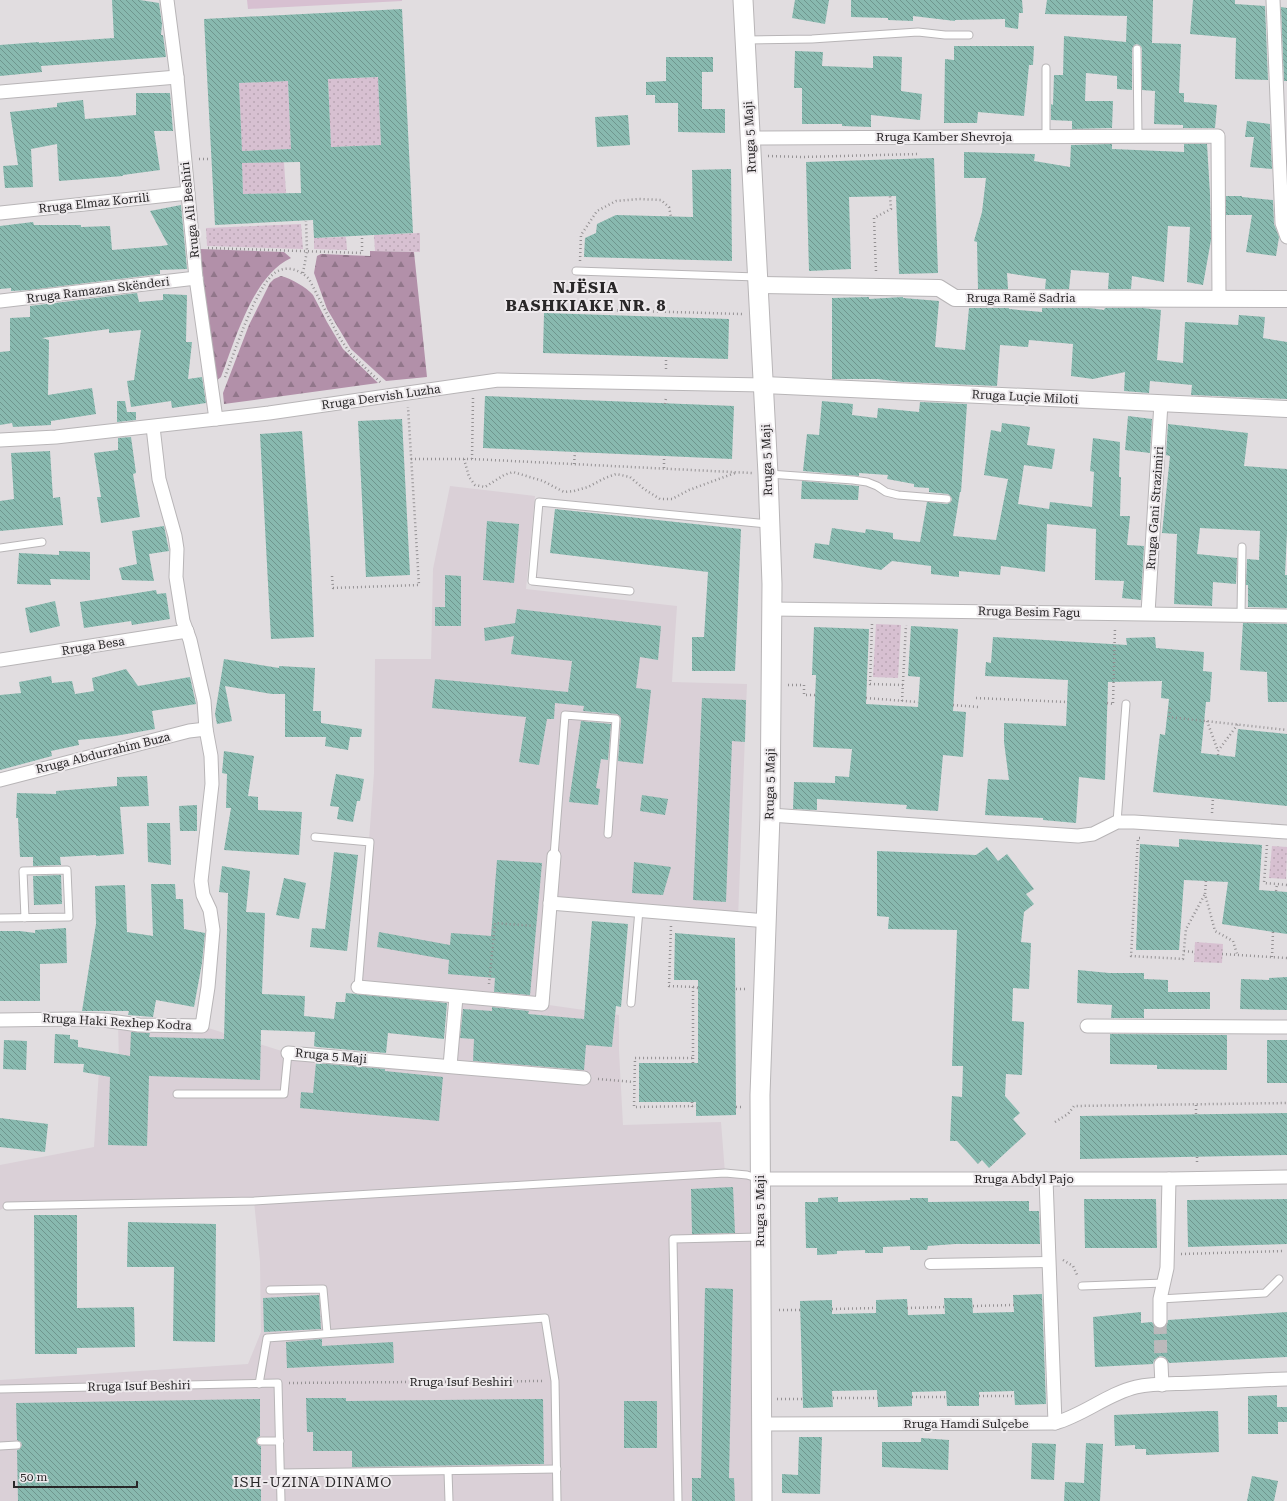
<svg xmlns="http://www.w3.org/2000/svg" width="1287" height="1501" viewBox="0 0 1287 1501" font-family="'Roboto Serif',serif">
<defs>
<pattern id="grass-dots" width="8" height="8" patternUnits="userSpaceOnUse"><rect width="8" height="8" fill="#d7c0d1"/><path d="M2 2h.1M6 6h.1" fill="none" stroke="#b9a5b3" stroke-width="1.8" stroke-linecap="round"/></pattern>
<pattern id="forest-firs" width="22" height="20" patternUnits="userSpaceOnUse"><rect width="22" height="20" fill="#b290a9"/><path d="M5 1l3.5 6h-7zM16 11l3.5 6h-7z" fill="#91768a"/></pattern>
<pattern id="building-back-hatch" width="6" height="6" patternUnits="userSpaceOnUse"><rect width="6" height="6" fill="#88b9af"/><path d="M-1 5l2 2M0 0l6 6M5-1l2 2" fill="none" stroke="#6f968e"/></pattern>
</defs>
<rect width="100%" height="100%" fill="#e1dde0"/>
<path fill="#dad0d7" d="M450,486L535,496L526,589L677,606L672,682L747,684L738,919L551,903L542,1004L619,1015V1051L623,1125L721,1122L725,1173L760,1179L756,1501H0V1380L248,1364L261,1332L260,1262L254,1201L7,1206L0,1210V1165L94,1147L99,1070L119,1063L118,1022L202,1026L288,1053L450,1066L456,997L358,987L374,773L375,659H431L433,569Z"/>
<g fill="url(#grass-dots)">
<path d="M378,77L381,145L331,147L328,79Z"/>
<path d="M288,81L291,149L242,151L239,83Z"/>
<path d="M284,162L286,193L243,194L242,163Z"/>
<path d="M301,224L303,249L207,246L206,228Z"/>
<path d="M420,233V252L375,251L374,235Z"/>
<path d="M346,237L347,250L314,249V238Z"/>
<path d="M876,624L901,625L898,678L873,677Z"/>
<path d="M1272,846L1287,847L1286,879L1269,878Z"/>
<path d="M1195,942L1223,944L1222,963L1194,962Z"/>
</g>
<g fill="url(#forest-firs)">
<path d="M200,249L284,252L291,258C253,275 235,341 221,377L215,382Z"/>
<path d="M370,251L414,252L427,377L386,381L351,349L327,309L314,273L317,256L321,254L370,256Z"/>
<path d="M281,276C292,279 306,287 313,295L327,322L343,349L378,383L224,404L223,393L249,325L270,283L274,279Z"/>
</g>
<path fill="#d7c0d1" d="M247,0H402V1L248,9Z"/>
<g fill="url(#building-back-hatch)" fill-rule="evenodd">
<path d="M112,0H140L159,3L162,24L161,35H163L166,57L41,66L42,72L0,76V45L39,42V43L114,38Z"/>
<path d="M795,0H829L825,24L792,18Z"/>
<path d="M851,0H1022L1023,13H1019L1018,29L1005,27V19L955,20V21L913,16V21L888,20V18L851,17Z"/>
<path d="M1047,0H1153L1152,43L1181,44L1179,93H1184V102L1217,105L1215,128H1183V125L1154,124L1155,91L1142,90V49L1141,46L1137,44L1134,45L1132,49V90L1117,89V76L1086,73L1085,101H1113L1112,128L1072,129V121L1051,120V104L1053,105L1054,75H1063L1064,36L1126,42L1127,16L1045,14Z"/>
<path d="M1193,0H1235V4L1265,6L1268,80L1235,79L1236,38L1190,34Z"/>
<path d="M1281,7L1287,8V81H1284Z"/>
<path d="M402,9L413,233L314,238L313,220L215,225L204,19ZM378,77L381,145L331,147L328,79ZM288,81L291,149L242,151L239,83ZM300,162L301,193L243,194L242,163Z"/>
<path d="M954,46H1034L1033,65H1029L1024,116L978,112L977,123H944L945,59L954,60Z"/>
<path d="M795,51L823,52L822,66L873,68V56L902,57L901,91L922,94L920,120L871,115V127L842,126V124H802V88H794Z"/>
<path d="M666,57H713V72H702V109H725V133L678,132V103H655V95H646V82L666,81Z"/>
<path d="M136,93H170L173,131H154L160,170L123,175V176L59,181L57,144L31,149L33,187L5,188L3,166L18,165L10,112L57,107V103L83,100L85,119L136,115Z"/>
<path d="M628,115L630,145L597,147L595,117Z"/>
<path d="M1247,121L1270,124L1272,169L1250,167L1254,137H1245Z"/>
<path d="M1112,144V149L1184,152V144H1207L1210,194L1211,240L1203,285L1187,282L1190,227L1168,226L1164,282L1132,276L1131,289H1108L1109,273L1071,270L1069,289H1045L1046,279L1007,273L1008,289H978L977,242L974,241L982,212L986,178H964V152L1035,154L1034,161L1070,167L1071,145Z"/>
<path d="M934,158L938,273L899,274L896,196L849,197L851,269L809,271L806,162Z"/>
<path d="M731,169L732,261L584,257L585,238L596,233L597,224L616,215L693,217L692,170Z"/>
<path d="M1226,196H1242V197L1273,200L1274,224L1279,237L1276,256L1246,252L1252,215H1226Z"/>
<path d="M181,205L187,269L160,270V274L29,290L11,291V288L0,289V226L33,222L34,225H81V227L110,226L112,250L161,246L168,245L150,211Z"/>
<path d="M137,293L139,302L163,300V294L187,295L186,342H192L188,379L202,377L206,403L172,408L171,401L131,407L127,381L134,380L141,330L109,333V329L42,338L49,340L48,395L92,388L96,414L51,421V425L13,427L12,423L0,425V352L10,351V318L30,317V306Z"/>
<path d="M869,297V299L903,297V298L939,301L935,347L965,350L969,308H1009V309L1042,312V308H1090L1104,310L1105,308H1143L1161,310L1157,360L1183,363L1185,322L1238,325L1239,315L1265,317L1263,338L1287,342V399L1191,395L1192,385L1150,381L1149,393L1124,391L1125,372L1093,379L1071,376L1073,344L1029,340L1028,347L1000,345L997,386L902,382L878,379H832V298Z"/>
<path d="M544,313L729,319L728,359L543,353Z"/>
<path d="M485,396L734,406L732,459L483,448Z"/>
<path d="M117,401H125L127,412H136V420L117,422Z"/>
<path d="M822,401L853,404L852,415L877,418L878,408L919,412L920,402L967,404L961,492H960L953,536L996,540L1008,479L984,475L991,430L1001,432L1002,423L1030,427L1027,445L1055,449L1052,469L1024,465L1018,504L1049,509L1050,502L1092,507L1094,472L1090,471L1093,438L1120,442L1119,477H1121L1120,516H1130L1127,545L1144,546L1141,600L1122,598L1124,581L1095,580L1096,529L1047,524L1045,572L1001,566L1000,575L959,571V577L931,574V566L892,561L881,570L813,558L815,543L829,545L832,528L865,533L866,529L893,533V539L920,542L927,502L947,504L951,502L952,499L951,497L948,494L929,492V488L914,487V484L887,479L888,475L859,473V476L803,471L807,434L819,435Z"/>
<path d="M1128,416L1152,419L1150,453L1125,450Z"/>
<path d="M402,419L410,575L366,577L358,421Z"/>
<path d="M1168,424L1248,433L1244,466L1287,469V533L1285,575H1287V608L1248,607V585H1246L1247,559L1259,560L1260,531L1200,528L1197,554L1237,558L1236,584L1213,582L1212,606L1174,604L1177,534L1162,533L1170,456L1166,455Z"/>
<path d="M302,431L310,541L314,637L271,639L260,434Z"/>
<path d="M131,437L136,473L133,474L140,517L101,523L97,497H101L94,453L118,450V438Z"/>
<path d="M50,451L53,498L60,497L63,525L0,531V501L14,499L11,453Z"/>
<path d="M802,481L859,486L858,500L801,499Z"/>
<path d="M555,509L741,529L735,671H692V637H704L708,572L550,553Z"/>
<path d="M487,521L519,524L514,583L483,580Z"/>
<path d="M164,526L169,551L149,554L154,581L122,580L119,568L137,564L132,531Z"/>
<path d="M59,551L90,552V580L50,579L51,585L17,584L19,553L59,555Z"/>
<path d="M445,575L461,576V626H435V607H445Z"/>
<path d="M156,590L157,594L166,593L170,619L132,625L131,621L84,628L80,602Z"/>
<path d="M55,601L60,626L30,633L25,608Z"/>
<path d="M517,609L661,626L658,660L640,657L636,688L651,690L643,764L618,761L621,719L620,716L617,714L583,711L584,706L555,703L554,719H547L539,765L519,762L526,717L432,708L435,679L568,692L572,661L511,654L514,636L485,641L484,628L515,623Z"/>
<path d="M1243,623L1287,624V702H1268L1267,672L1240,670Z"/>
<path d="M911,626L958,629L953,711L966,712L963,757L943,755L938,811L906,809L907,805L817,799V810L793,809L794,782L835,783V776L849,777L852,749L813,747L816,675H812L814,627L869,629L866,704L918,707L920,677L908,676Z"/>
<path d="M993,637L1127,645L1126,638L1155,637L1156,648L1204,652L1203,671L1212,672L1210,702H1206L1201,753L1235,757L1238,729L1287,734V806L1153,792L1160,734L1165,735L1169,699L1161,698L1162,681L1108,682L1105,780L1079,777L1076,823L1043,820V818L985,815L988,779L1009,780L1004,742V723L1066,726L1068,680L985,676L986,662L991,663Z"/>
<path d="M224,659L279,668V666L315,668L313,711H321V723L362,729L361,737H350L348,750L325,746L326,737H285V694H272L225,686L232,721L217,724L215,714Z"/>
<path d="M126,669L138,686L190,677L196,704L152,711L155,729L115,736L78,740L79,745L51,751L52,756L0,770V695L21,693L19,682L51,676L52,683L72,681L75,694L94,691L92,678Z"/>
<path d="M702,698L746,700L745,742L732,741L726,902L693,900Z"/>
<path d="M581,721L611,724L608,760L601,759L596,788L600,789L598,805L569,802Z"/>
<path d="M224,751L254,756L248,796L258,797V810L302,812L299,855L224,850L231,808H226L227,774L222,773Z"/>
<path d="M336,774L364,779L360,801H357L353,822L337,819L339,807L330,806Z"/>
<path d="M147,776L149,806L120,807L124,854L96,856V855L60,857L61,865L33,866V857H20L18,818H16L17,793L56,794V791L117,786V777Z"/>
<path d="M642,795L668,799L665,815L640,811Z"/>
<path d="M197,805V831H180L179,806Z"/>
<path d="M147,823H170L171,865L148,862Z"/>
<path d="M1179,839L1262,845L1259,890L1287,892V934L1222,924L1228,882L1184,880L1179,950H1136L1140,844L1179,847Z"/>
<path d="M987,847L998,861L1007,854L1034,889L1026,894L1034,904L1024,912L1021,942L1031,943L1029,989L1013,988L1012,1021L1024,1022L1022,1075L1006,1074L1005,1096L1020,1113L1013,1119L1026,1134L989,1168L982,1160L978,1164L957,1141H950L952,1096L962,1097L963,1066H952L957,930L888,929L889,917L877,916V851L976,855Z"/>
<path d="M334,852L358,855L347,951L310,947L312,928L325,929Z"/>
<path d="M497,860L542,863L530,995L494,992L495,978L448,974L449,960L377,947L379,932L450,945L451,933L491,936Z"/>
<path d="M634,862L671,867L663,895L632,893Z"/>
<path d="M222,866L250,871L246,912L265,913L262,994L305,996L304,1016L334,1019L336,1002H345L346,993L447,1003L444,1039L388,1033L386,1053L317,1047L314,1046L315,1032L261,1030L260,1080L149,1076L147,1146L108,1145L110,1077L83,1072L84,1064L54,1063L55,1034L70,1035V1039L78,1040V1047L130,1056L131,1032L150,1033L149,1037L224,1039L228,893L219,892Z"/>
<path d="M61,875L62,904L34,905L33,876Z"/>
<path d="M284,878L306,883L299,919L276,915Z"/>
<path d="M151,884H175L176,899H183L184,929L205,933L202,963L194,1007L156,1000L153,1017L128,1015L129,1011H82L96,924L95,886L125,885L127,932L153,936Z"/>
<path d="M592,921L628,924L621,1007L616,1006L612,1047L586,1045L584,1070L473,1061L474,1039L460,1038L463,1009L492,1011V1007L529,1011L528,1014L584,1019Z"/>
<path d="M66,928L67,963L40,964V1001H0V931H20L35,933V930Z"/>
<path d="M675,933L735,938L736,1115L696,1116V1102H639V1063H698V980H674Z"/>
<path d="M1078,970L1109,973H1144V979L1168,980V992H1210V1009H1144V1018H1111L1112,1005L1077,1003Z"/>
<path d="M1287,977V1010L1240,1009L1241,979L1269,980V978Z"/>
<path d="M1110,1034L1227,1035V1070L1157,1069V1065L1110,1064Z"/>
<path d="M4,1040L27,1041L26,1070L3,1069Z"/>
<rect x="1267" y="1040" width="20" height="43"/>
<path d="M316,1063L385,1069V1071L443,1077L439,1121L300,1108L301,1092L313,1093Z"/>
<path d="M1287,1113V1155L1080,1159V1116Z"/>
<path d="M0,1118L48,1124L45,1152L0,1147Z"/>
<path d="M733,1187L735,1233L692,1234L691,1189Z"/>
<path d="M838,1197V1202L910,1200V1198H928V1202L1029,1201V1211H1039L1040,1244H955L928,1246L927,1250H910V1246L883,1247V1253H865V1250L837,1251V1254L817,1255V1248H806L805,1202H818V1198Z"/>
<path d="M1084,1199H1156L1157,1248H1085Z"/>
<path d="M1287,1199V1244L1188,1247L1187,1200Z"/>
<path d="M34,1215H77V1308L134,1307L135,1347L77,1348V1354H35Z"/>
<path d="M128,1222L216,1224L215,1342L173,1341L174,1267H127Z"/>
<path d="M705,1288L733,1289L729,1478H734L735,1501H692V1478H701Z"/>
<path d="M1042,1294L1046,1404L1015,1405L1014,1391L979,1392V1406H947L946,1391L912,1392V1406L878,1407L877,1390L832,1391L833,1407L803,1408L800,1301L832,1300V1314L876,1313V1300L907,1299L908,1315L945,1314L944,1298H972L973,1313L1014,1312L1013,1295Z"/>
<path d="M319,1295L321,1329L264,1332L263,1298Z"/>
<path d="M1141,1312V1323L1152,1322L1156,1328L1160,1329L1167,1325L1168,1320L1287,1312V1357L1169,1363L1165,1357L1160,1356L1154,1360L1153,1364L1095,1367L1093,1317Z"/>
<path d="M322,1339V1346L393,1342L394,1363L287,1368L286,1342Z"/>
<path d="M1277,1395V1407H1287V1422H1278V1434H1248V1396Z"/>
<path d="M306,1398H346V1401L543,1399L544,1464L352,1467V1451H313V1432H307Z"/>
<path d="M260,1399V1436L257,1438L256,1441L258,1445L261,1446V1501H18L17,1450L20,1449L22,1445L21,1442L17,1440L16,1403Z"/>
<rect x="624" y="1401" width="33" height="47"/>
<path d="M1208,1411H1218L1219,1452L1146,1455V1449H1135V1445L1115,1446L1114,1415Z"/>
<path d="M799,1437H822L820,1494L782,1493V1474L798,1475Z"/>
<path d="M921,1438L949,1440L948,1470L882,1467V1442H921Z"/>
<path d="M1032,1443L1056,1444L1054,1480L1031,1479Z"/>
<path d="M1086,1443L1103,1444L1100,1501H1064L1065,1482L1084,1483Z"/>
<path d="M1252,1476L1278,1481L1274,1501H1247Z"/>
</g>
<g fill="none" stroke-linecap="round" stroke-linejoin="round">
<path stroke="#bcb9bb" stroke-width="13" stroke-dasharray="13 6" stroke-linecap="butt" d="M1160,1321L1161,1364"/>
<defs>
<g id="service">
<path d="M745,40L812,39L918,32L945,35H969"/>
<path d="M1137,49L1138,137"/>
<path d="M1046,68V137"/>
<path d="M576,271L757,277"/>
<path d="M769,474L853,480L867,482L877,486L886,492L898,495L947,499"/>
<path d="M0,548L42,542"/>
<path d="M630,591L532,581L539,502L768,524"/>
<path d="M1241,615L1242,547"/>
<path d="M1117,822L1126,704"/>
<path d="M315,837L370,842L358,987"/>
<path d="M554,856L565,715L616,719L608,834"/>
<path d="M0,918L69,917L67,870L23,871L25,918"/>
<path d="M631,1003L639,910"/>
<path d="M177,1094H284L288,1053"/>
<path d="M7,1206L254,1201L725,1173L747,1175L760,1179"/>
<path d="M1082,1286L1164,1283"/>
<path d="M270,1290L323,1289L327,1333"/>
<path d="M1160,1299L1265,1293L1279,1279"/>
<path d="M259,1384L267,1338L545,1318L555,1381L557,1501"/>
<path d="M0,1389L278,1383L281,1501"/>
<path d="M261,1441H280"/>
<path d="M0,1446L17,1445"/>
<path d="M448,1471L449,1501"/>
<path d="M281,1473L557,1469"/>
<path d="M678,1501L673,1239L760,1237"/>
</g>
<path id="pedestrian" d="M930,1264L1049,1262"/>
<g id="minor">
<path d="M167,0L177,77L196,278L216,419"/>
<path d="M1273,0L1282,223L1287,237"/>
<path d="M0,92L177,77"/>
<path d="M750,138L1218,136L1219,298"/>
<path d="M0,213L188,193"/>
<path d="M0,301L196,278"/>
<path d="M0,440L56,437L269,413L498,380L764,385"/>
<path d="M772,609L1287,616"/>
<path d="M1148,613L1161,403"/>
<path d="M0,660L187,631"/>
<path d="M0,780L189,731L206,729"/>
<path d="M770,815L1078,836L1093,834L1117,822H1134L1287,832"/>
<path d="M550,903L766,921"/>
<path d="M358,987L542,1004L554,856"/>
<path d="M0,1020L74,1019L103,1020L139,1025L202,1026L208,987L213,930L210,910L203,895L201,881L212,784L211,756L206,729L204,701L190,640L183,621L176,577L177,549L175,536L159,479L153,427"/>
<path d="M1087,1026L1287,1027"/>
<path d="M288,1053L584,1078"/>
<path d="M450,1066L456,997"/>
<path d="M760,1179H1169L1287,1177"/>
<path d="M1046,1179L1055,1423"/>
<path d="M1160,1321V1299L1167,1268L1169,1179"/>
<path d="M1161,1364L1162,1385"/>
<path d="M761,1424L1055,1423C1084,1415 1107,1394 1136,1387C1154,1383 1174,1384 1192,1383C1223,1382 1255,1380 1287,1379"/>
</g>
<g id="tertiary">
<path d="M758,285L939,288L955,298H963L1287,299"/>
<path d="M764,385L1287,409"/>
</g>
<path id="secondary" d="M743,0L768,474L772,584L770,815L760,1095L762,1501"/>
</defs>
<use href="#service" stroke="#b8b5b7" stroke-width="9"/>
<use href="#pedestrian" stroke="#b8b5b7" stroke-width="12"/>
<use href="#minor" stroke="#b8b5b7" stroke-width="15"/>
<use href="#tertiary" stroke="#b8b5b7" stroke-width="18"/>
<use href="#secondary" stroke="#b8b5b7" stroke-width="21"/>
<g stroke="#949193" stroke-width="2.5" stroke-dasharray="1 3" stroke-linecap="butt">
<path d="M768,156L802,157L919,154"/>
<path d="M199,159H211"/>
<path d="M208,248L362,253V236"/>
<path d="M580,261L581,235L597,211L616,201L639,199L661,200L669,207L671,217"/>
<path d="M876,271L874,218L891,209L890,196"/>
<path d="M303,273L307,251L306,221"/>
<path d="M533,308L742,314"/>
<path d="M666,369V357"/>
<path d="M225,377C234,354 256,285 276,272C288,265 300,270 309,279L339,337L351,354L381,383"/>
<path d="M473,398L472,459L752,473"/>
<path d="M665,404L666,398"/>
<path d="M411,459H472"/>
<path d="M464,459L469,477L475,485L485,487L504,475L513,472L543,481L564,492L574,491L588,487L605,478L616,474L630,477L644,489L660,499H672L689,490L735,473"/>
<path d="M574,464L575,452"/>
<path d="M664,468V456"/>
<path d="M332,576L333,588L419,585L408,407"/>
<path d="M872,624L870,684L903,685"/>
<path d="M788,685H804V695H815"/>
<path d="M866,698L918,702"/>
<path d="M976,698L1067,702"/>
<path d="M902,701L906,625"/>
<path d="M1107,703L1114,704"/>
<path d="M1113,703L1115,628"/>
<path d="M953,705L978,707"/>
<path d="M1170,708L1169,717L1287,730"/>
<path d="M1207,721L1218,751"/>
<path d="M1218,755V751L1238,724"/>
<path d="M1212,813L1213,798"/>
<path d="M1140,838H1138L1131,956L1183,959L1186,929L1205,894"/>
<path d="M1267,845L1264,883L1277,884"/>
<path d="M1206,881L1205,894L1215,931L1233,941L1237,954"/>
<path d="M1276,891L1277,884L1287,885"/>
<path d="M671,926L669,986L693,987V1058H635L634,1107L696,1106"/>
<path d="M1184,951L1194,952"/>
<path d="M1222,954L1287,958"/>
<path d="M1272,957L1273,932"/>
<path d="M489,984L495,923L534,926"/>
<path d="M693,987L698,988"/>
<path d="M736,989H747"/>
<path d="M693,1058V1063"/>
<path d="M598,1079L634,1082"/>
<path d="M1196,1105V1114"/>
<path d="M692,1107V1102"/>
<path d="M736,1107H743"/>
<path d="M1055,1122L1068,1114L1074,1106L1287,1103"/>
<path d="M1197,1157V1164"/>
<path d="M1181,1254L1284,1251"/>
<path d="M1063,1260L1073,1266L1078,1277"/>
<path d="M973,1306L1014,1305"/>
<path d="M907,1308L945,1307"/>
<path d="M832,1309L876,1308"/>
<path d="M779,1310H800"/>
<path d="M289,1383L544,1381"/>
<path d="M979,1396H1015"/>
<path d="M912,1397H947"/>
<path d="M833,1398H878"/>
<path d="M777,1399H803"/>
</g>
<use href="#service" stroke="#fff" stroke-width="7"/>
<use href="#pedestrian" stroke="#fff" stroke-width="10"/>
<use href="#minor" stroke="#fff" stroke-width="13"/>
<use href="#tertiary" stroke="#fff" stroke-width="16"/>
<use href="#secondary" stroke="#fff" stroke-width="19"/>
</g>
<g text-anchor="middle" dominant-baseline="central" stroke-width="4" stroke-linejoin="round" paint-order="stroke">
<g font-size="12" fill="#292728" stroke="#eeeaed">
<text transform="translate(750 137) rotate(-93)">Rruga 5 Maji</text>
<text x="944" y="137">Rruga Kamber Shevroja</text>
<text transform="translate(94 203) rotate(-6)">Rruga Elmaz Korrili</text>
<text transform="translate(190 210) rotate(-96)">Rruga Ali Beshiri</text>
<text transform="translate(98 290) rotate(-7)">Rruga Ramazan Skënderi</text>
<text x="1021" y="298">Rruga Ramë Sadria</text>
<text transform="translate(381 397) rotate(-8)">Rruga Dervish Luzha</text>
<text transform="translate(1025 397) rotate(3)">Rruga Luçie Miloti</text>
<text transform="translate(767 460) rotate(-92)">Rruga 5 Maji</text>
<text transform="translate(1155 508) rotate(-86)">Rruga Gani Strazimiri</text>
<text transform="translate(1029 612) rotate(1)">Rruga Besim Fagu</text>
<text transform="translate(93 646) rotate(-9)">Rruga Besa</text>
<text transform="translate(103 753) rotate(-14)">Rruga Abdurrahim Buza</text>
<text transform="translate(770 784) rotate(-89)">Rruga 5 Maji</text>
<text transform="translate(117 1022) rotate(3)">Rruga Haki Rexhep Kodra</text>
<text transform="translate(331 1056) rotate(5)">Rruga 5 Maji</text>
<text x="1024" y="1179">Rruga Abdyl Pajo</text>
<text transform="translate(760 1211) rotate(-90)">Rruga 5 Maji</text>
<text x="461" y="1382">Rruga Isuf Beshiri</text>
<text transform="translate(139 1386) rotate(-1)">Rruga Isuf Beshiri</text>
<text x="966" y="1424">Rruga Hamdi Sulçebe</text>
</g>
<g font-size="14" letter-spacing="1" fill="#292728" stroke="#eeeaed">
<text x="313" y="1482">ISH-UZINA DINAMO</text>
</g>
<g font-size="16" font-weight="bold" letter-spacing="1" fill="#292728" stroke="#eeeaed">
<text x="586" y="287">NJËSIA<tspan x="586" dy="18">BASHKIAKE NR. 8</tspan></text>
</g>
</g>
<path d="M14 1481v6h123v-6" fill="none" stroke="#292728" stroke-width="2"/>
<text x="20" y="1481" font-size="12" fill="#292728" stroke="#eeeaed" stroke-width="3" paint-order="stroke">50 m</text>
</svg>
